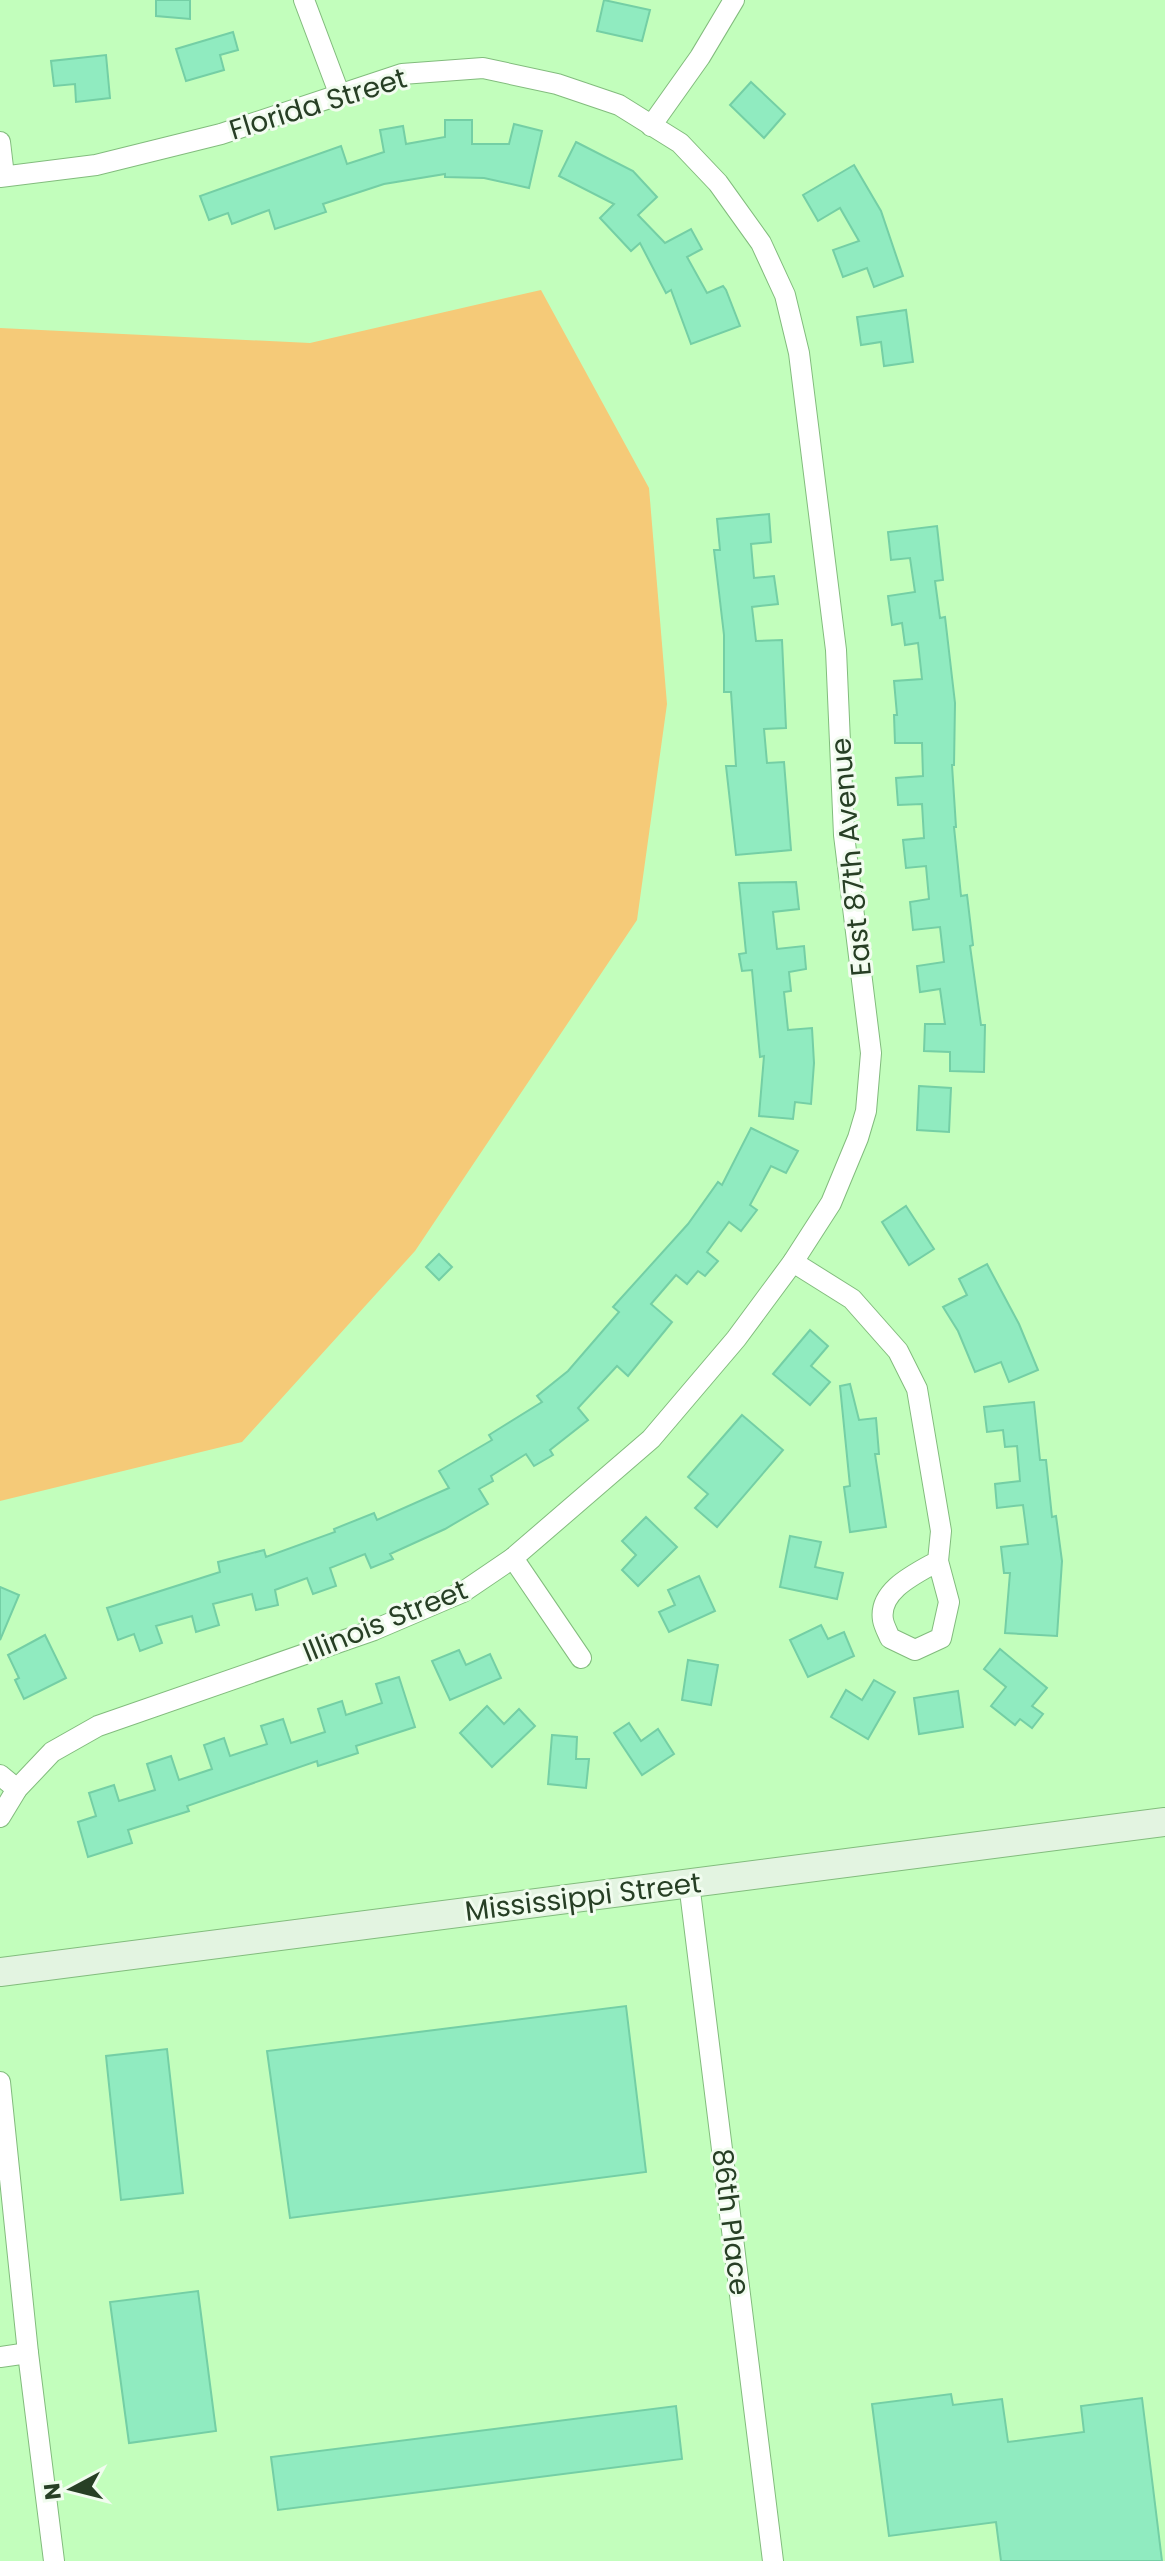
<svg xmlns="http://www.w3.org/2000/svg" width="1165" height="2561" viewBox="0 0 1165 2561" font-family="Poppins,sans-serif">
<rect width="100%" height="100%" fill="#c2febc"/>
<path fill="#f5ca78" d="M541,290L649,488L667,704L637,920L415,1251L242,1442L0,1501V328L310,343Z"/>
<g fill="#90ebc0" stroke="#74cfa5" stroke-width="2">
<path d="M156,0H190V19L156,16Z"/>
<path d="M604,0L650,10L642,41L597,31Z"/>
<path d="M233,32L238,50L220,55L224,70L186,81L176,49Z"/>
<path d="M106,55L110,98L76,102L75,84L54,86L51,61Z"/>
<path d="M751,82L785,114L764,138L730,105Z"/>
<path d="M445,120H472V144H509L514,124L542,131L529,188L484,178L445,177V174L384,184L323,204L326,212L275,229L269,210L232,224L228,213L209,220L200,196L341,146L347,164L384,152L380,130L403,126L406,144L445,137Z"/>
<path d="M576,142L633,171L657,197L638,215L665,243L691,229L702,249L687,257L707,293L723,286L726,290L740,326L691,344L671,290L666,293L640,243L631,251L600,218L614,204L559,176Z"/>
<path d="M854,165L881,211L903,276L874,287L867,268L843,277L833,250L859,241L840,208L818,221L803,195Z"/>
<path d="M906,310L913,362L884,366L881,342L861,345L857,317Z"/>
<path d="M769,514L771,542L751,544L754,578L774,576L778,604L752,607L756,641L782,640L786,728L764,729L767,763L784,762L791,850L736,855L726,766H736L731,692H724V635L714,550H720L717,519Z"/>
<path d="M937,526L943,580L935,581L940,618L945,617L955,703L954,765H952L956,827H954L961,896L967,895L973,945L970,946L981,1025H985L984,1072L950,1071V1052L924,1051L925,1024H945L940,989L920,992L917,966L944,962L940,927L913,930L910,902L929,899L926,866L906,868L903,840L924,838L922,804L898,805L896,778L923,776L922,743H895L894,715H897L894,681L922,679L918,643L905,645L902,623L892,625L888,596L915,592L910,558L891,560L888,532Z"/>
<path d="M796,882L799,909L773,912L777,949L804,946L806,969L789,972L791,991L784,992L788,1030L812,1028L814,1063L811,1104L795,1102L793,1119L759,1116L764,1056L760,1057L752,970L742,971L739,954L746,953L739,883Z"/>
<path d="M919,1086L951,1088L949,1132L917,1130Z"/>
<path d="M751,1128L798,1151L786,1173L771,1166L750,1205L757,1210L741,1231L729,1222L707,1252L718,1261L705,1276L698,1271L687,1284L676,1275L651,1304L672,1322L628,1376L617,1366L578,1408L588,1420L550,1450L553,1455L534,1466L526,1454L491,1476L493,1481L479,1489L488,1504L445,1529L390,1554L393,1559L371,1568L365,1554L330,1568L336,1586L313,1594L307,1578L275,1590L278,1605L256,1610L252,1594L213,1604L219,1625L196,1632L192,1616L156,1626L162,1643L140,1651L134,1634L118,1640L107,1608L220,1572L218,1562L264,1550L266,1557L335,1532L334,1529L374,1513L377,1520L449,1488L439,1471L492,1440L489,1435L542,1402L537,1396L568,1371L619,1312L613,1307L688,1224L718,1182L722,1185Z"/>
<path d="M906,1206L934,1249L909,1265L882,1222Z"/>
<path d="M439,1254L452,1267L439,1280L426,1267Z"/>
<path d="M987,1264L1019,1324L1038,1370L1009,1382L1001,1362L975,1372L958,1331L943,1307L967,1295L959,1279Z"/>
<path d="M810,1330L828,1346L811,1366L830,1382L810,1405L773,1374Z"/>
<path d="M850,1384L859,1420L876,1418L879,1454H875L886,1527L850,1532L844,1487L850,1486L840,1386Z"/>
<path d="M1034,1402L1040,1460H1046L1052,1517L1056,1516L1062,1561L1057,1636L1005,1633L1010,1573H1004L1001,1547L1028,1544L1023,1505L997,1508L995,1484L1020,1481L1017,1446L1005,1447L1003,1430L987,1432L984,1407Z"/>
<path d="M742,1415L783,1450L717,1527L695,1508L708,1494L688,1477Z"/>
<path d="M646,1517L677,1547L638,1586L622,1570L636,1555L622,1541Z"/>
<path d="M790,1536L821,1542L815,1567L843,1573L837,1599L780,1587Z"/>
<path d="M699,1576L715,1611L669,1632L659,1612L675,1605L668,1590Z"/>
<path d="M0,1587L19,1595L0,1640Z"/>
<path d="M821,1625L828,1639L844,1632L854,1656L808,1677L790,1640Z"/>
<path d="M45,1635L66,1678L24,1699L15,1680L19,1678L8,1655Z"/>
<path d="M1000,1649L1047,1688L1032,1706L1043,1714L1032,1728L1020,1719L1015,1725L991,1706L1006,1687L984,1669Z"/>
<path d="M459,1650L466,1665L490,1654L501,1678L450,1700L432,1661Z"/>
<path d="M688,1660L718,1665L711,1705L682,1700Z"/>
<path d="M399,1677L415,1727L356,1746L358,1753L318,1766L317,1761L187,1806L189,1811L128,1830L132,1843L88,1857L78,1822L96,1816L89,1793L114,1785L119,1801L155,1790L147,1764L171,1756L179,1780L212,1769L204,1745L224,1738L230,1756L267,1744L261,1726L283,1719L291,1743L325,1732L318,1709L342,1701L346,1715L382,1703L376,1684Z"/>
<path d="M874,1680L895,1692L868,1739L831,1717L846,1690L862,1700Z"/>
<path d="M958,1691L963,1727L919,1734L914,1698Z"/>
<path d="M487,1706L504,1724L519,1709L535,1726L492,1767L460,1733Z"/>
<path d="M629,1723L641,1741L658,1729L674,1754L642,1775L614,1733Z"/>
<path d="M552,1735L577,1737L576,1759H589L586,1788L548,1784Z"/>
<path d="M626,2006L646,2172L290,2218L267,2051Z"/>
<path d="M167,2049L183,2193L121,2200L106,2056Z"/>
<path d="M198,2291L216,2431L129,2443L110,2302Z"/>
<path d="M951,2394L953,2405L1002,2399L1008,2442L1084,2432L1081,2406L1142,2398L1162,2561H1001L996,2522L889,2536L872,2404Z"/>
<path d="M676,2406L682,2459L278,2510L271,2457Z"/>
</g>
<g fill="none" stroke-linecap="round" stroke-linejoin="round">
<defs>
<g id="street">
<path d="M304,0L339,93"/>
<path d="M651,126L700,57L734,0"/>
<path d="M0,142L4,176"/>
<path d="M0,177L96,165L221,134L402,74L483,68L557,84L619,105L680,143L718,183L761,243L785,295L799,353L836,650L844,835L871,1053L866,1111L858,1138L831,1203L793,1262L736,1339L651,1439L513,1558L463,1592L374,1630L98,1726L52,1752L17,1789L0,1817"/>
<path d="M793,1262L852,1299L898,1351L917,1389L941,1531L938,1561L949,1602L941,1638L915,1650L890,1638C888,1633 884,1626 883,1620C878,1590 917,1573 938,1561"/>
<path d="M513,1558L581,1658"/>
<path d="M0,1775L17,1789"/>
<path d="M689,1883L773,2561"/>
<path d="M0,2082L28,2353L54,2561"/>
<path d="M0,2357L28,2353"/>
</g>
<path id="secondary" d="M0,1972L1165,1822"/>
</defs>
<use href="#street" stroke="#82bc7d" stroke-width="22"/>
<use href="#secondary" stroke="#82bc7d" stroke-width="30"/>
<use href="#street" stroke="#fff" stroke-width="20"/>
<use href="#secondary" stroke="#e3f4e1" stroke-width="28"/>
</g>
<g text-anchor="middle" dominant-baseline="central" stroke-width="6" stroke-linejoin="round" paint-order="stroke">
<g font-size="28" fill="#273f25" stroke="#f1fcef">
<text transform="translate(318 104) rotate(-17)">Florida Street</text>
<text transform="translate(851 857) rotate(-95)">East 87th Avenue</text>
<text transform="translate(385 1621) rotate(-22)">Illinois Street</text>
<text transform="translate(583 1897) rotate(-7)">Mississippi Street</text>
<text transform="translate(731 2222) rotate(83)">86th Place</text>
</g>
</g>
<g transform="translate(72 2489) rotate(263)" stroke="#f1fcef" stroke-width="6" paint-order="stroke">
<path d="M0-6L14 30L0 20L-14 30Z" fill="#273f25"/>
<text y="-12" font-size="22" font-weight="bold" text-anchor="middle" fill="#273f25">N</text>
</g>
</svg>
